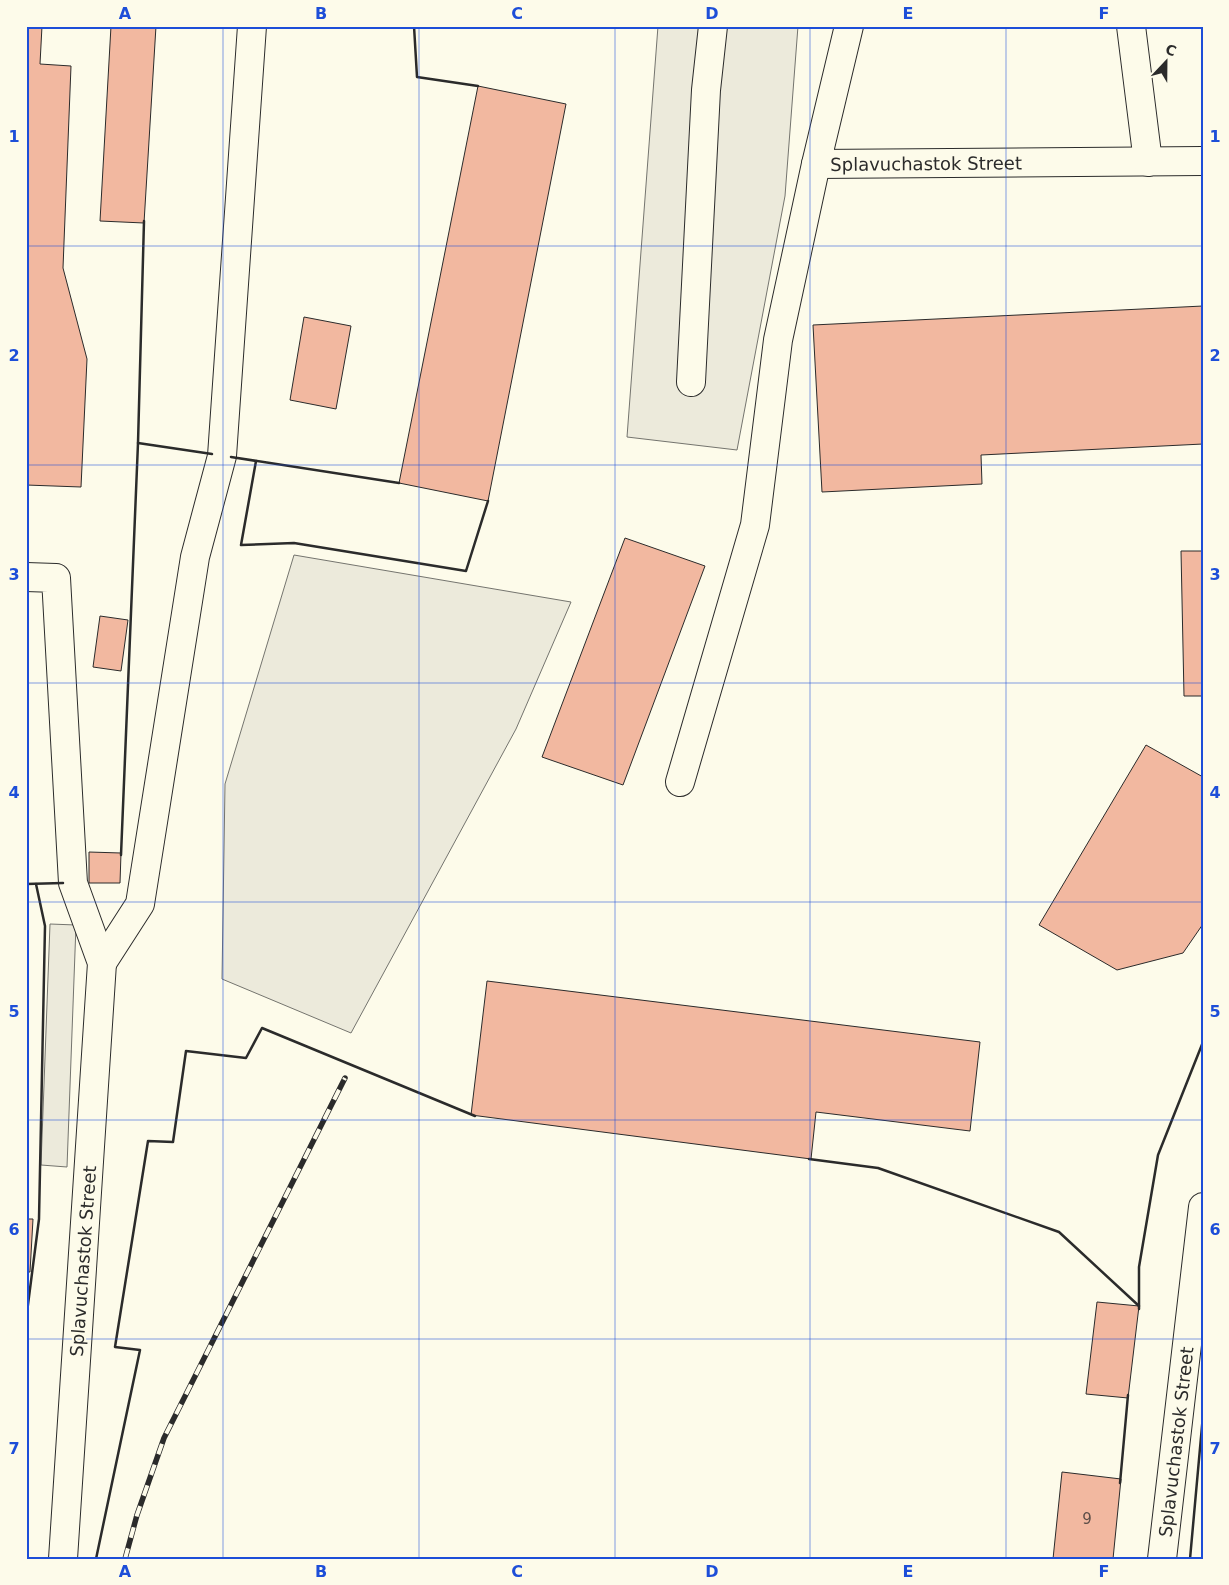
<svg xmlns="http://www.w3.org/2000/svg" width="1229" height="1585" viewBox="0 0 1229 1585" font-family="'DejaVu Sans',sans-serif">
<rect width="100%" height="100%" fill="#fdfbea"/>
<g fill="#eceadb" stroke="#74746e">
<path d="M658,26H798L785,196L737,450L627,437Z"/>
<path d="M294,555L571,602L516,729L351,1033L222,979L225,784Z"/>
<path d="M50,924L76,925L67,1167L41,1165Z"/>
</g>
<g fill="#f2b8a0" stroke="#2b2b2b">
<path d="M26,26H42L40,64L71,66L63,268L87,359L81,487L26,485Z"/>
<path d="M111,26H156L144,223L100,221Z"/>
<path d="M478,86L566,104L488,501L399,483Z"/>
<path d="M1203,306V444L981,455L982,484L822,492L813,325Z"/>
<path d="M304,317L351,326L336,409L290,400Z"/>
<path d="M625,538L705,566L623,785L542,757Z"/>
<path d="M1181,551H1203V696H1184Z"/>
<path d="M100,616L128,620L121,671L93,667Z"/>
<path d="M1146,745L1203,777V924L1183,953L1117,970L1039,925Z"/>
<path d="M89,852L121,853L120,883H89Z"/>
<path d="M487,981L980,1042L970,1131L816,1112L811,1159L471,1115Z"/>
<path d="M26,1219H33L30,1272H26Z"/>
<path d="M1097,1302L1139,1306L1128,1398L1086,1394Z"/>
<path d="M1062,1472L1121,1479L1113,1559H1053Z"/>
</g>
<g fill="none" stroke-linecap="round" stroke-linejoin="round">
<defs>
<g id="minor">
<path id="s1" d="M849,26L816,164L1203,161"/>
<path d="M1131,26L1148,162"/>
<path d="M691,382L706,90L713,26"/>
<path d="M26,577L56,578L73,883L102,963L63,1559"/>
<path d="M680,782L755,525L778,340L816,164"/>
<path d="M102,963L140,904L195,557L222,456L252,26"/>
<path id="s2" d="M1162,1559L1203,1207"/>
</g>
</defs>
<use href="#minor" stroke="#2b2b2b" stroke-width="30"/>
<use href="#minor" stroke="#fdfbea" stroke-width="28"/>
<defs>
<path id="rail" d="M125,1559L137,1515L164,1438L345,1078"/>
</defs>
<use href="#rail" stroke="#2b2b2b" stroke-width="5.5"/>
<use href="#rail" stroke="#fdfbea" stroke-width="4" stroke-dasharray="11" stroke-linecap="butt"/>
<g stroke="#2b2b2b" stroke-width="2.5">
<path d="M414,26L417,77L478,86"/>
<path d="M138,443L212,454"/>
<path d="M231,457L399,483"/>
<path d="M256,461L241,545L294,543L466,571L488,501"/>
<path d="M121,855L138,443L144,221"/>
<path d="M26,884L63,883"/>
<path d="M809,1159L878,1168L1059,1232L1139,1306V1309"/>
<path d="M1139,1306V1267L1158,1155L1203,1042"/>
<path d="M26,1320L39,1219L45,926L36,884"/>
<path d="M1120,1483L1128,1395"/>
<path d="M96,1559L140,1350L115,1347L148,1141L173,1142L186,1051L246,1058L262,1028L475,1116"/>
<path d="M1190,1559L1203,1415"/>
</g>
</g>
<path fill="none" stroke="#1d4ed8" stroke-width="1" stroke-opacity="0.55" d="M223,26V1559M419,26V1559M615,26V1559M810,26V1559M1006,26V1559M26,246H1203M26,465H1203M26,683H1203M26,902H1203M26,1120H1203M26,1339H1203"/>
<g text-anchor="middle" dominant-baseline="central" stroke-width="4" stroke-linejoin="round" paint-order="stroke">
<g font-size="15" fill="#5d4e48">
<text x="1087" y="1519">9</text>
</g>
<g font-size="18" fill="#2b2b2b" stroke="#fdfbea">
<text stroke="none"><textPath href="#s1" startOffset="252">Splavuchastok Street</textPath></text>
<text transform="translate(83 1261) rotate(-86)">Splavuchastok Street</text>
<text stroke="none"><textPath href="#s2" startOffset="118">Splavuchastok Street</textPath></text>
</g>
</g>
<rect width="1229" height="1585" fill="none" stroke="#fdfbea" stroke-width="55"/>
<g transform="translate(1166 62) rotate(22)" stroke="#fdfbea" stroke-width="4" paint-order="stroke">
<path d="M0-4L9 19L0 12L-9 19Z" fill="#2b2b2b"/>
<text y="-8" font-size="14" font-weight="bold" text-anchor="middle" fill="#2b2b2b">С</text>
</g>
<rect x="28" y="28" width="1174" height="1530" fill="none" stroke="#1d4ed8" stroke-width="2"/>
<g font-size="16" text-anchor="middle" font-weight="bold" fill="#1d4ed8">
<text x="125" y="19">A</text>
<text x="321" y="19">B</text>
<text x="517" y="19">C</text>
<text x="712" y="19">D</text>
<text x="908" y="19">E</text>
<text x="1104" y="19">F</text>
<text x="14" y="142">1</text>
<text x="1215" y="142">1</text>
<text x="14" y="361">2</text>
<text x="1215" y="361">2</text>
<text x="14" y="580">3</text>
<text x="1215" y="580">3</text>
<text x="14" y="798">4</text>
<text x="1215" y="798">4</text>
<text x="14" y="1017">5</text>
<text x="1215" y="1017">5</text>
<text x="14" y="1235">6</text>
<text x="1215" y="1235">6</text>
<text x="14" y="1454">7</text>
<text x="1215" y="1454">7</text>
<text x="125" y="1577">A</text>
<text x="321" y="1577">B</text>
<text x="517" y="1577">C</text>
<text x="712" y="1577">D</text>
<text x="908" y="1577">E</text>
<text x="1104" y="1577">F</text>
</g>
</svg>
